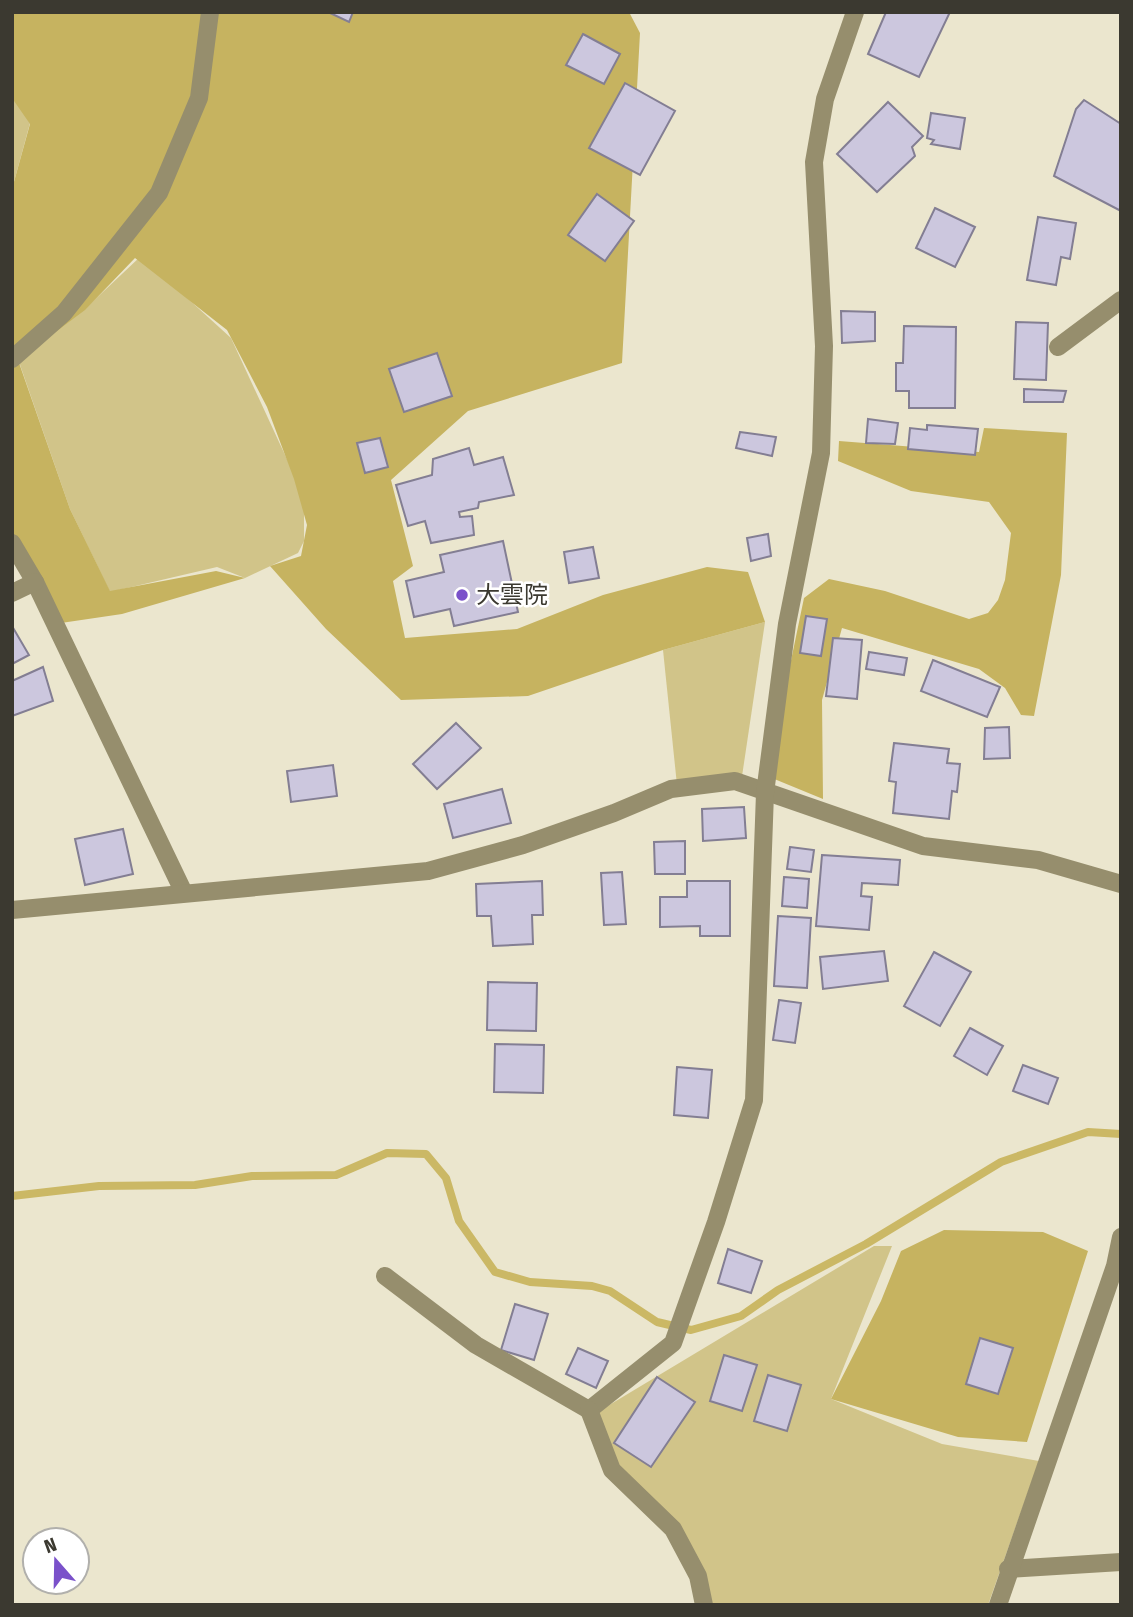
<svg xmlns="http://www.w3.org/2000/svg" width="1133" height="1617" viewBox="0 0 1133 1617" font-family="'Fira Sans Condensed','Noto Sans JP',sans-serif">
<rect width="100%" height="100%" fill="#ebe6ce"/>
<g fill="#d1c489">
<path d="M12,95L30,123L12,189Z"/>
<path d="M141,256L231,338L297,481L304,510V541L298,553L245,578L217,567L110,592L70,509L18,359L87,307Z"/>
<path d="M765,622L741,783L677,785L663,650Z"/>
<path d="M874,1246H892L831,1399L942,1444L1039,1461L988,1605H708L677,1537L626,1483L591,1416Z"/>
</g>
<g fill="#c6b360">
<path d="M12,12H629L640,33L622,363L468,411L391,480L413,566L393,581L405,638L517,629L603,595L707,567L748,572L765,622L663,650L528,696L401,700L326,629L270,566L301,556L307,525L294,479L267,407L227,330L135,258L85,310L18,360L70,509L110,591L216,571L245,578L122,614L61,623L12,537V189L30,124L12,98Z"/>
<path d="M984,428L1067,433L1061,575L1034,716L1021,715L1005,688L979,669L842,628L822,700L823,799L767,776L804,598L829,579L885,591L969,619L988,613L998,600L1005,580L1011,533L989,502L911,491L838,461L839,441L979,452Z"/>
<path d="M944,1230L1043,1232L1088,1251L1027,1442L958,1437L831,1399L881,1301L901,1251Z"/>
</g>
<g fill="none" stroke-linecap="round" stroke-linejoin="round">
<path stroke="#cbb865" stroke-width="8" d="M12,1196L99,1186L195,1185L252,1176L336,1175L387,1153L426,1154L446,1178L459,1221L495,1272L530,1282L592,1286L610,1291L657,1322L691,1330L741,1316L778,1290L866,1244L1001,1162L1088,1132L1121,1134"/>
</g>
<g fill="#ccc7de" stroke="#837e93" stroke-width="2">
<path d="M328,12H353L349,22Z"/>
<path d="M886,12H950L919,77L868,54Z"/>
<path d="M583,34L620,54L604,84L566,65Z"/>
<path d="M625,83L675,111L640,175L589,148Z"/>
<path d="M1084,100L1121,124V211L1054,176L1076,109Z"/>
<path d="M888,102L923,136L912,147L915,156L877,192L837,154Z"/>
<path d="M931,113L965,118L960,149L931,144L934,140L927,138Z"/>
<path d="M597,194L634,221L605,261L568,235Z"/>
<path d="M935,208L975,227L955,267L916,248Z"/>
<path d="M1038,217L1076,223L1070,259L1061,257L1056,285L1027,280Z"/>
<path d="M841,311L875,312V341L842,343Z"/>
<path d="M1016,322L1048,323L1046,380L1014,379Z"/>
<path d="M904,326L956,327L955,408H909V391H896V363H903Z"/>
<path d="M437,353L452,396L404,412L389,369Z"/>
<path d="M1024,389L1066,391L1063,402H1024Z"/>
<path d="M868,419L898,423L895,444L866,443Z"/>
<path d="M927,425L978,429L975,455L908,449L910,428L927,430Z"/>
<path d="M740,432L776,437L772,456L736,448Z"/>
<path d="M380,438L388,467L365,473L357,443Z"/>
<path d="M469,448L474,465L503,457L514,495L479,502L478,508L459,512L460,517L472,516L474,535L431,543L425,521L408,526L396,485L432,475L433,459Z"/>
<path d="M768,534L771,556L751,561L747,538Z"/>
<path d="M503,541L518,612L454,626L450,609L414,617L406,581L444,572L440,555Z"/>
<path d="M593,547L599,578L569,583L564,552Z"/>
<path d="M806,616L827,619L821,656L800,653Z"/>
<path d="M12,626L29,655L12,664Z"/>
<path d="M833,638L862,640L857,699L826,696Z"/>
<path d="M869,652L907,658L904,675L866,669Z"/>
<path d="M933,660L1000,687L987,717L921,691Z"/>
<path d="M43,667L53,701L12,716V681Z"/>
<path d="M456,723L481,748L437,789L413,764Z"/>
<path d="M1009,727L1010,758L984,759L985,728Z"/>
<path d="M894,743L949,749L947,763L960,764L957,792L952,791L949,819L893,813L896,782L889,781Z"/>
<path d="M333,765L337,796L291,802L287,771Z"/>
<path d="M502,789L511,823L453,838L444,804Z"/>
<path d="M744,807L746,838L703,841L702,809Z"/>
<path d="M123,829L133,874L85,885L75,839Z"/>
<path d="M685,841V874H655L654,842Z"/>
<path d="M790,847L814,850L811,872L787,869Z"/>
<path d="M822,855L900,860L898,885L862,883L861,896L872,897L869,930L816,926Z"/>
<path d="M622,872L626,924L604,925L601,873Z"/>
<path d="M784,877L809,879L807,908L782,906Z"/>
<path d="M542,881L543,915H532L533,944L493,946L491,916H477L476,884Z"/>
<path d="M687,881H730V936H700V926L660,927V897H687Z"/>
<path d="M778,916L811,918L807,988L774,986Z"/>
<path d="M884,951L888,981L823,989L820,957Z"/>
<path d="M934,952L971,972L940,1026L904,1006Z"/>
<path d="M488,982L537,983L536,1031L487,1030Z"/>
<path d="M779,1000L801,1003L795,1043L773,1040Z"/>
<path d="M970,1028L1003,1046L987,1075L954,1056Z"/>
<path d="M495,1044L544,1045L543,1093L494,1092Z"/>
<path d="M1023,1065L1058,1078L1048,1104L1013,1091Z"/>
<path d="M677,1067L712,1070L708,1118L674,1115Z"/>
<path d="M728,1249L762,1261L751,1293L718,1283Z"/>
<path d="M515,1304L548,1314L534,1360L501,1350Z"/>
<path d="M980,1338L1013,1348L998,1394L966,1384Z"/>
<path d="M578,1348L608,1361L596,1388L566,1374Z"/>
<path d="M724,1355L757,1365L742,1411L710,1401Z"/>
<path d="M768,1375L801,1385L787,1431L754,1421Z"/>
<path d="M657,1377L695,1402L651,1467L614,1443Z"/>
</g>
<g fill="none" stroke-linecap="round" stroke-linejoin="round">
<g stroke="#968e6d" stroke-width="18">
<path d="M1058,347L1121,300"/>
<path d="M12,359L64,313L159,193L199,98L210,12"/>
<path d="M12,543L35,582L184,893"/>
<path d="M12,593L35,582"/>
<path d="M12,910L428,871L523,845L614,813L671,789L735,781L923,846L1038,860L1121,884"/>
<path d="M385,1276L476,1345L589,1410L673,1343L716,1222L754,1100L765,793L787,624L821,453L824,346L814,162L825,99L855,12"/>
<path d="M589,1410L612,1470L673,1529L698,1576L704,1605"/>
<path d="M1008,1569L1121,1562"/>
<path d="M998,1605L1115,1266L1121,1237"/>
</g>
</g>
<circle fill="#7a51ca" stroke="#fff" stroke-width="2.5" cx="462" cy="595" r="7"/>
<g text-anchor="middle" dominant-baseline="central" stroke-width="5" stroke-linejoin="round" paint-order="stroke">
<g font-size="24" fill="#3b3930" stroke="#fff" text-anchor="start">
<text x="476" y="595">大雲院</text>
</g>
</g>
<rect width="1133" height="1617" fill="none" stroke="#3b3930" stroke-width="28"/>
<g transform="translate(56 1561) rotate(340)"><circle r="33" fill="#ffffff" stroke="#b1b0ac" stroke-width="2"/>
<path d="M0-5L12 26L0 18L-12 26Z" fill="#7a51ca"/>
<text y="-10" font-size="19" font-weight="bold" text-anchor="middle" fill="#3b3930">N</text>
</g>
</svg>
